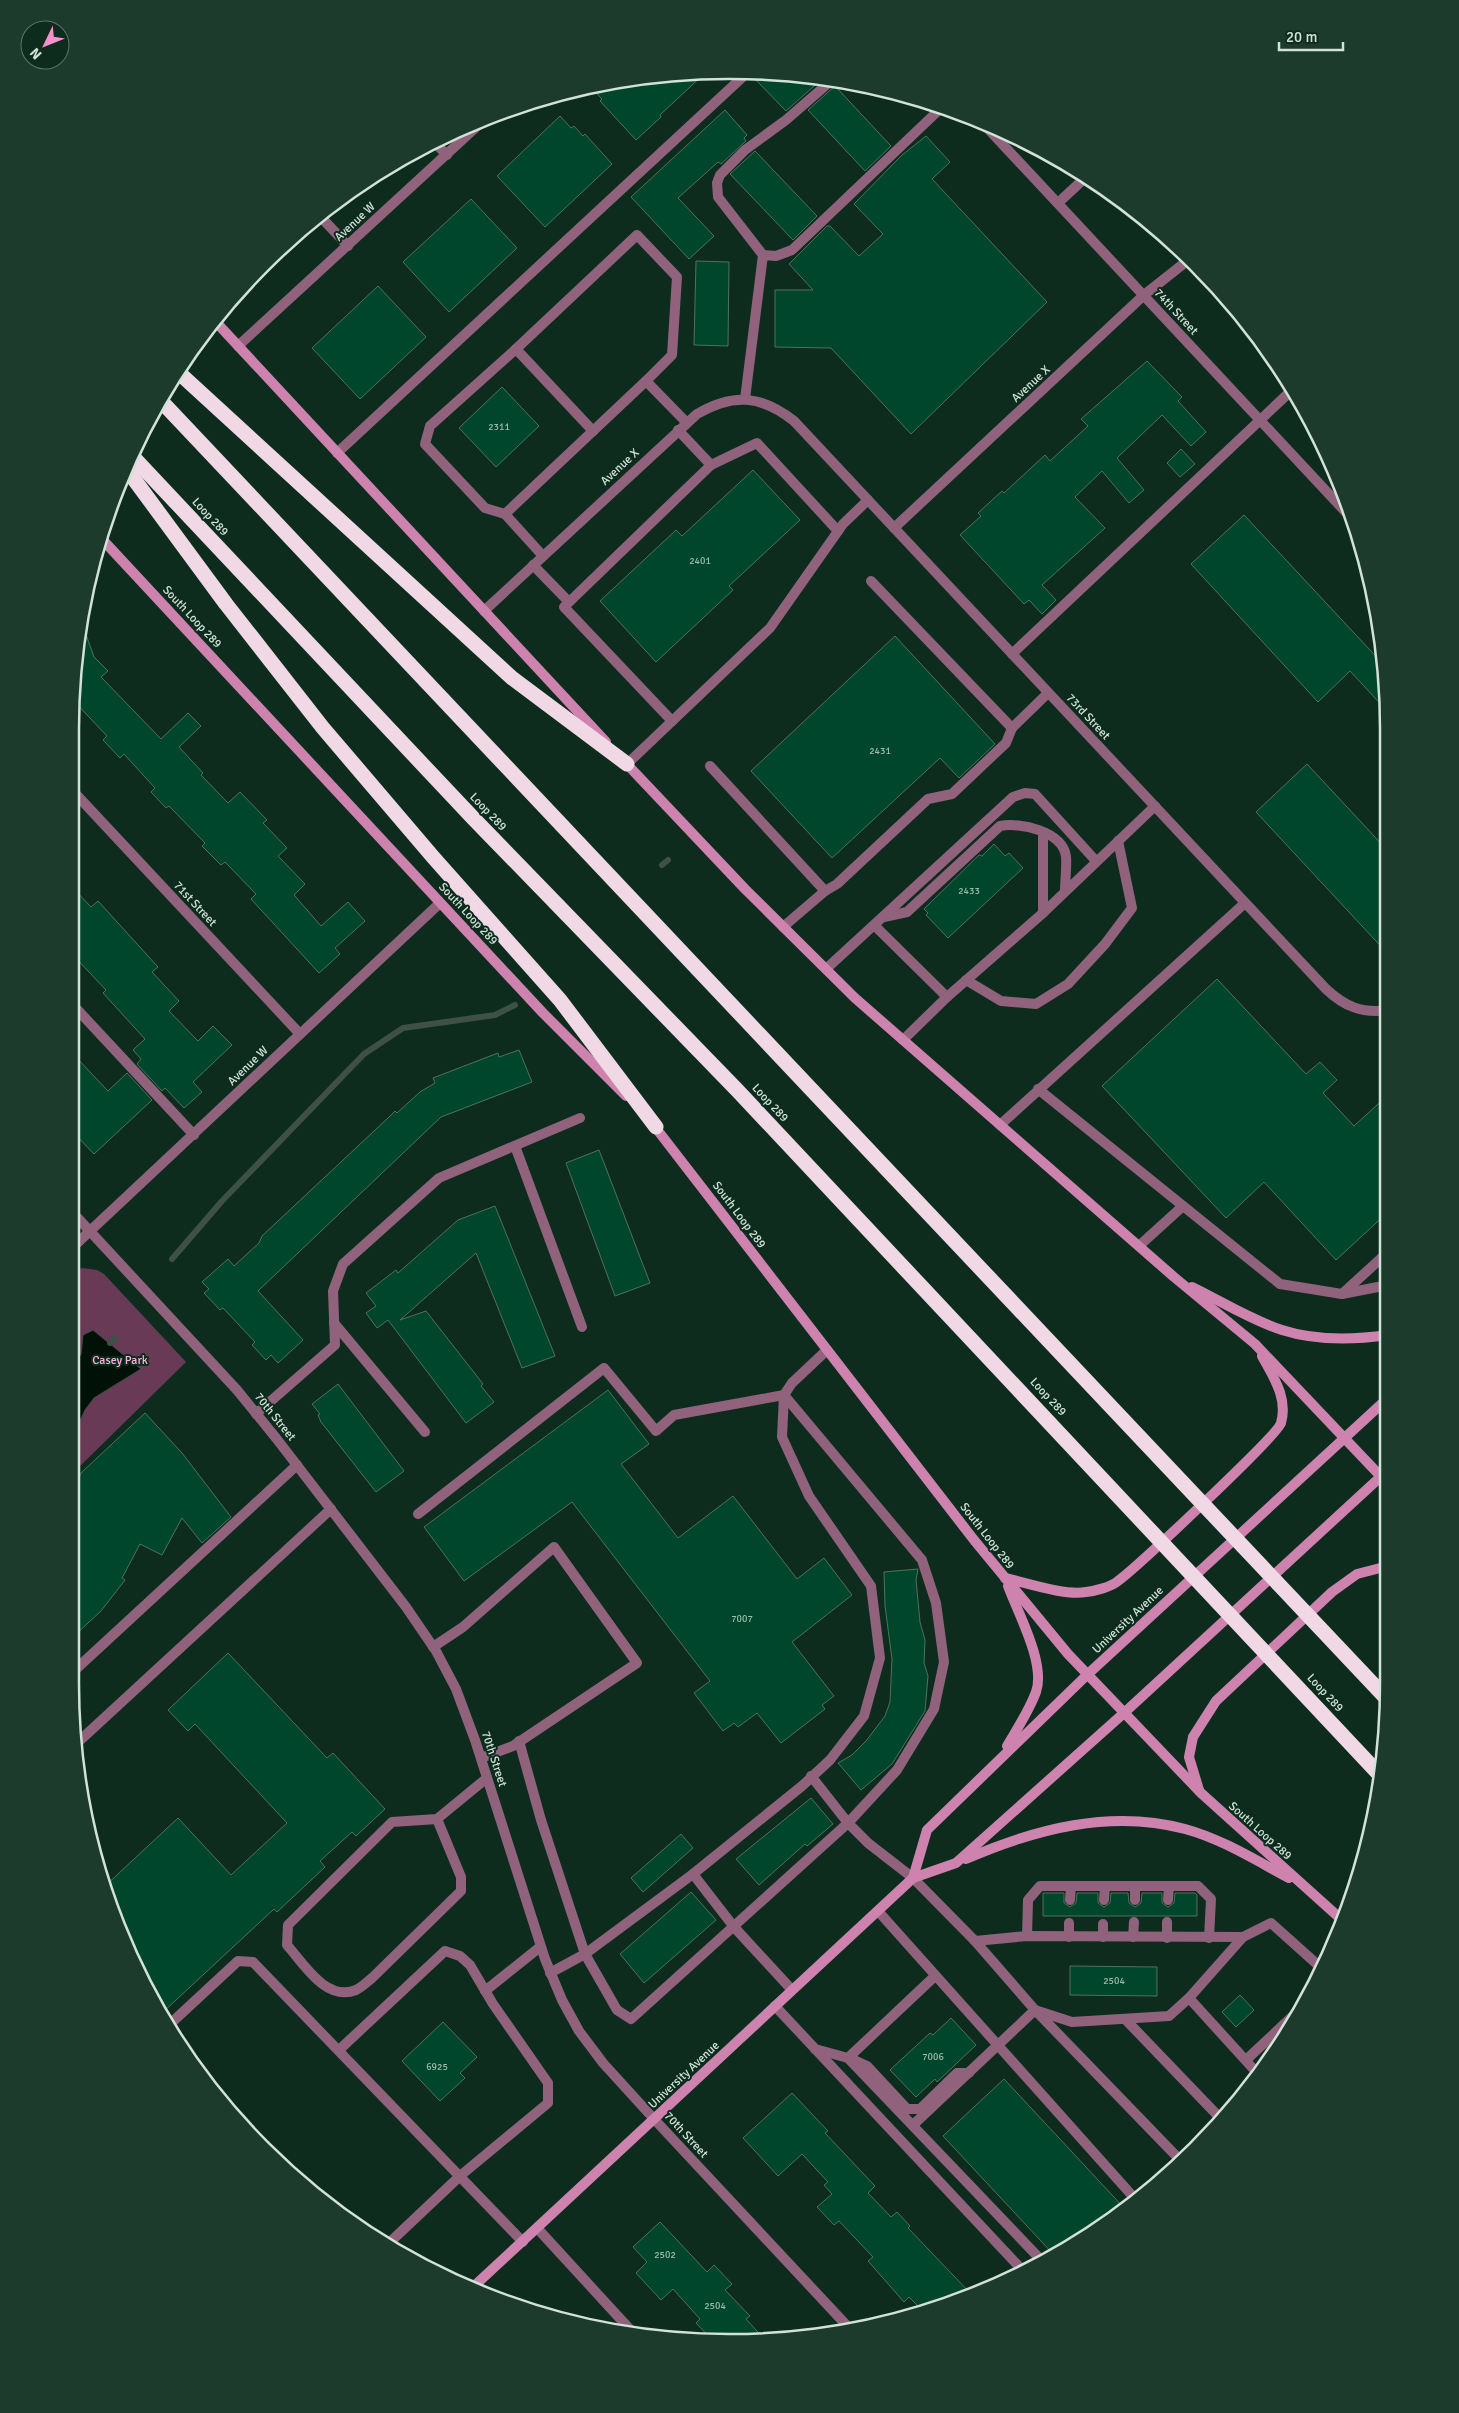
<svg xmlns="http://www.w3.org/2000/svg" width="1459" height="2413" viewBox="0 0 1459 2413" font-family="Signika,sans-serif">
<rect width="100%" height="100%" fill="#0d2c1e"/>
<path fill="#683a55" d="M82,1268L97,1270L104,1274L186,1362L75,1471L74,1272Z"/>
<path fill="#001208" stroke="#3f5046" d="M93,1330L141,1369L94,1398L85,1410L74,1434V1366L81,1354L83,1335Z"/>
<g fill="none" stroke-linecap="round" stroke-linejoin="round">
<g stroke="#3f5046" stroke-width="6">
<path d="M662,865L668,860"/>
<path d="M172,1259L222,1201L364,1054L403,1028L495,1015L515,1005"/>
<path d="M110,1343L115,1338"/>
</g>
</g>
<g fill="#00462c" stroke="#517160">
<path d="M706,72L660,115L661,117L636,140L600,101L602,99L590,86L601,83Z"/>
<path d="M755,72L770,74L822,79L786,111L753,77Z"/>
<path d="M835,86L891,146L865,171L808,110Z"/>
<path d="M725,110L747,135L744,138L746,141L721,164L718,162L678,198L714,236L689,259L631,197Z"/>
<path d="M560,116L571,128L574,126L583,136L585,134L612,164L545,227L497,176Z"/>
<path d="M926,136L950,162L932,179L1047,302L911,434L831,348L775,347V290H813L789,264L827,226H830L859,256L883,234L854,204L901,156Z"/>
<path d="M755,151L817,216L793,240L730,174Z"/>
<path d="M471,199L517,248L449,312L403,262Z"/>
<path d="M696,261L729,262L728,346L694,345Z"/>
<path d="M378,286L426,337L360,399L312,348Z"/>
<path d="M1147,361L1182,397L1178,401L1206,432L1191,446L1162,415L1117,458L1144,490L1129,503L1102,471L1075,497L1105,528L1042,585L1056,600L1042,614L1029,600L1024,604L960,535L981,516L978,513L1002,491L1004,493L1045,455L1050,461L1088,426L1081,419Z"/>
<path d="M502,387L539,426L496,467L459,428Z"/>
<path d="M1181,449L1195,464L1180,477L1167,463Z"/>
<path d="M753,470L800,520L729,586L733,590L656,662L600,601L676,530L682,536Z"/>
<path d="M1244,515L1383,664L1388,686V712L1350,671L1318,702L1191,564Z"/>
<path d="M83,626L94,657L108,671L101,677L161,739L188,713L201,726L179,747L203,773L201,775L228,803L240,792L267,820L263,823L287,848L278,856L305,884L294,895L321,926L348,902L365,921L335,948L340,954L319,973L251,899L256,894L225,862L221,865L202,846L205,843L169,806L166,808L151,792L155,788L124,754L120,758L103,740L107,736L71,698V686Z"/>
<path d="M895,636L995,744L959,778L940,758L832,858L751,771Z"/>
<path d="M1307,764L1388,851V954L1256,812Z"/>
<path d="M994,844L1005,856L1009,853L1023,868L948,938L926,915L928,913L924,909L979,855L982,856Z"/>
<path d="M72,887L91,907L98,901L158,967L152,972L179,1001L169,1011L198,1041L213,1026L232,1045L193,1082L202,1092L184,1108L165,1088L162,1091L137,1064L141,1059L133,1050L145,1039L103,993L106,990L72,954Z"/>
<path d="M1217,979L1306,1074L1320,1062L1337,1080L1323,1093L1354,1126L1388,1095V1212L1336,1260L1264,1182L1226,1218L1102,1086Z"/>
<path d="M519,1050L532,1082L441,1117L258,1291L303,1340L278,1363L271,1355L266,1360L252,1345L255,1342L223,1308L220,1310L204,1293L209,1289L202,1282L228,1259L234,1266L259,1243L262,1236L389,1117L395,1111L397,1113L420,1092L435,1083L433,1078L498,1053L499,1057Z"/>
<path d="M73,1054L108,1091L127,1073L152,1100L94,1154L73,1132Z"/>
<path d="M599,1150L650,1283L615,1296L566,1163Z"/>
<path d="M495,1206L555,1356L522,1368L476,1253L400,1320L426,1311L483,1384L481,1386L494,1402L466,1423L388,1320L377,1328L366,1313L376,1306L366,1293L396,1270L398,1273L458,1220Z"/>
<path d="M338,1384L404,1471L376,1492L321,1422L318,1415L320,1414L312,1404Z"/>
<path d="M608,1390L649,1444L621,1464L678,1538L733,1496L797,1579L824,1558L852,1595L792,1642L834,1696L822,1705L825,1709L781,1743L757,1713L738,1727L734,1723L723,1731L694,1693L710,1681L572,1502L464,1581L424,1527Z"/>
<path d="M145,1413L182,1453L231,1517L202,1543L182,1518L162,1555L140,1544L122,1578L125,1580L101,1611L75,1635V1485L81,1473Z"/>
<path d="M918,1569L916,1580L920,1622L925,1640L924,1663L928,1676L925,1711L892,1764L861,1790L838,1763L852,1755L866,1741L885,1716L890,1702L892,1659L885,1606L884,1572Z"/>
<path d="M228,1653L327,1758L333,1753L385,1809L356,1836L352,1832L320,1861L325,1867L277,1912L274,1909L162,2013L138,1975L103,1888L178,1818L231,1875L287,1823L195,1724L188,1731L168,1710Z"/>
<path d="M811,1798L833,1824L807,1846L805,1844L759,1885L736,1859Z"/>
<path d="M681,1834L693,1848L643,1892L631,1878Z"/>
<path d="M691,1892L716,1920L644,1983L620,1954Z"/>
<path d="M1043,1893H1064V1903L1070,1907L1076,1903L1077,1893H1098V1903L1104,1907L1110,1903L1111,1893H1128L1129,1903L1135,1907L1141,1903L1142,1893H1162V1903L1168,1907L1174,1903L1175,1893H1195L1197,1895V1916H1043Z"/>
<path d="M1070,1966L1157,1967V1996L1070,1995Z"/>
<path d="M1240,1995L1254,2010L1236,2027L1222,2012Z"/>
<path d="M951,2018L976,2045L937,2082L935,2079L916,2097L890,2070L930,2033L933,2035Z"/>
<path d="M443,2022L477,2057L460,2073L465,2078L440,2101L402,2061Z"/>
<path d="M1004,2079L1126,2210L1054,2255L943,2136Z"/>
<path d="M792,2093L828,2131L825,2133L875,2186L868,2193L891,2217L897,2212L910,2226L908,2228L972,2295L941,2308L924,2312L909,2297L904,2302L868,2261L873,2257L839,2221L834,2225L817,2207L832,2194L824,2185L828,2182L802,2154L778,2176L743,2138Z"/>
<path d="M660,2222L707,2272L714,2265L732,2284L725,2290L750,2316L746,2319L766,2341L714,2342L696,2323L700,2319L673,2289L661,2300L636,2273L647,2262L633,2247Z"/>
</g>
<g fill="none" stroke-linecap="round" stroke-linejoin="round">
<g stroke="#91627c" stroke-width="10">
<path d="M1058,203L1087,176"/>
<path d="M320,216L348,246"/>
<path d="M763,255L718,197L717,183L720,175L745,150L786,120L832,80"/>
<path d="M516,349L637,235L677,277L672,355L646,381"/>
<path d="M745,399L763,255L776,256L792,250L941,108"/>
<path d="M678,430L711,465"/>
<path d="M337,453L748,72"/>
<path d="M505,514L485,508L425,444L430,426L516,349L593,431"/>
<path d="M543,556L505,514L646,381L686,422"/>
<path d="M533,565L569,602"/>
<path d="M871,581L1012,728"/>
<path d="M1012,654L1293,389"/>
<path d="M672,721L564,607L711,465L757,443L838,531"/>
<path d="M627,764L770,628L843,524L868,500"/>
<path d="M710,766L825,891"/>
<path d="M1043,913V833"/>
<path d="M884,917L907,912L1000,826C1020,822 1062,831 1066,856C1067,867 1065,880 1065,891"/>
<path d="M875,926L947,997"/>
<path d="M783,927L825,891L837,884L928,799L952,794L1006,743L1012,728L1048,693"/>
<path d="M826,969L1013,797L1025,793L1035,794L1096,861"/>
<path d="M966,980L1001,1001L1036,1004L1068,984L1105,944L1132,908L1118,841"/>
<path d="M73,1005L194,1135"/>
<path d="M903,1040L947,997L1043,913L1155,806"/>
<path d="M1038,1089L1280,1284L1342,1294L1388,1285"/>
<path d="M1000,1125L1245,903"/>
<path d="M515,1146L582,1327"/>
<path d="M1140,1245L1183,1206"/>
<path d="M1342,1294L1388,1252"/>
<path d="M334,1323L425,1432"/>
<path d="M256,1414L335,1345L333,1291L343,1264L439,1178L580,1118"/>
<path d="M418,1514L604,1368L656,1431L674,1415L784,1395L782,1437L809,1496L871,1586L880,1658L864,1716L830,1760L802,1786L693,1874L585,1954L550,1973"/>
<path d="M433,1647L463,1627L554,1547L637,1663L513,1746L481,1758"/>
<path d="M75,1670L297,1465"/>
<path d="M519,1741L541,1820L585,1954L617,2010L631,2019L848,1823L897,1770L934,1709L944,1662L936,1603L922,1560L784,1395L792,1383L827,1350"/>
<path d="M76,1744L331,1509"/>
<path d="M811,1776L848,1823L868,1843L913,1878L975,1941L1035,2010L1072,2022L1169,2016L1189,1998L1243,1937L1271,1923L1319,1966"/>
<path d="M437,1819L461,1877V1891L372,1978C367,1982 362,1987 356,1990C326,2002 304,1964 287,1945L288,1925L392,1822L437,1819L487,1778"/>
<path d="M693,1874L734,1927L792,1990"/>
<path d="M1070,1900L1071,1886"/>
<path d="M1104,1900L1105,1886"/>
<path d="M1135,1900V1886"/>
<path d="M1168,1900L1169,1886"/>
<path d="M878,1911L1137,2201"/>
<path d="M1027,1936L1028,1900L1040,1886H1198L1211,1899L1209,1938"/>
<path d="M1069,1937V1923"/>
<path d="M1103,1937V1924"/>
<path d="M1133,1937L1134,1922"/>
<path d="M1167,1938V1922"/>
<path d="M975,1941L1027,1936L1243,1937"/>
<path d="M485,1991L540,1947"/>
<path d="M1189,1998L1258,2074"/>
<path d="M775,2006L1025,2273"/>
<path d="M1125,2019L1221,2119"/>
<path d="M169,2025L238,1961L253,1962L523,2242"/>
<path d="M815,2049L848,2058L935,1976"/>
<path d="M339,2050L445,1951L460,1956L470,1965L493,2004L548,2083V2103L460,2176L388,2244"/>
<path d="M848,2058L1043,2262"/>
<path d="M854,2060L867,2066L907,2109H920L957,2073H969"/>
<path d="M1246,2060L1297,2012"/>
<path d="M913,2125L1035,2010L1182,2162"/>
<path d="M537,2228L636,2336"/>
</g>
<g stroke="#91627c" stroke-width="10">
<path d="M979,119L1355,522"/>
<path d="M435,143L447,155"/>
<path d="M238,346L487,117"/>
<path d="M894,528L1144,295L1187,261"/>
<path d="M484,611L697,414C733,393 761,395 794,421L1326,989C1344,1006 1362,1014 1388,1010"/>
<path d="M72,790L300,1034"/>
<path d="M74,1214L237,1390L276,1438L406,1607L436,1651L456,1689L475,1740L545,1959L562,2000L579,2031L603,2063L654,2119L850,2329"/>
<path d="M74,1246L440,903"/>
</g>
<g stroke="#ce83ae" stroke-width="10">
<path d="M215,321L606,742"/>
<path d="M101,538L543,1013L626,1096"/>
<path d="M623,760L745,889L855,998L1174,1277L1255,1344L1388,1484"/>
<path d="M652,1123L974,1540L1068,1654L1201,1793L1342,1920"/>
<path d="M1192,1287C1221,1301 1251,1320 1282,1330C1316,1341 1353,1340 1388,1335"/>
<path d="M1005,1578C1027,1583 1065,1596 1086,1592C1095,1591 1111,1587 1118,1581C1137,1567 1278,1435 1281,1423C1288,1398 1274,1378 1262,1356"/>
<path d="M1007,1746C1017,1729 1029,1711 1036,1692C1046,1664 1018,1613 1008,1586"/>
<path d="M1199,1790L1189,1757L1193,1737L1216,1701L1332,1592L1357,1574L1388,1566"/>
<path d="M966,1859C1035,1829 1111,1809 1185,1829C1222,1839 1255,1860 1289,1878"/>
<path d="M913,1878L927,1830L1088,1674L1388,1398"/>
<path d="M471,2289L913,1878L956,1863L1124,1713L1388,1470"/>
</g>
<g stroke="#f0d8e5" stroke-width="15">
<path d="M177,371L512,678L627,764"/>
<path d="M162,402L1388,1700"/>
<path d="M134,458L473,818L737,1090L1378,1773"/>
<path d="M128,471L226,604L323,728L433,857L560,1000L656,1127"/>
</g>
</g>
<g text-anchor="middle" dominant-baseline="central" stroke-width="4" stroke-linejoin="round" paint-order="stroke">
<g font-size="10" fill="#9dbbad">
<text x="499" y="427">2311</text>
<text x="700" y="561">2401</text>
<text x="880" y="751">2431</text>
<text x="969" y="891">2433</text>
<text x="742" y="1619">7007</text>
<text x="1114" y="1981">2504</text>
<text x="933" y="2057">7006</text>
<text x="437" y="2067">6925</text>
<text x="665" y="2255">2502</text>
<text x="715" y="2306">2504</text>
</g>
<g font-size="12" fill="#d1e2d8" stroke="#0d2c1e">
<text transform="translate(355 222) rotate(-43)">Avenue W</text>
<text transform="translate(1176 312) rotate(47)">74th Street</text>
<text transform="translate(1031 384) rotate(-43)">Avenue X</text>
<text transform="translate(620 467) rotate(-43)">Avenue X</text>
<text transform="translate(210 517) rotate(47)">Loop 289</text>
<text transform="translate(192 617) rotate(47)">South Loop 289</text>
<text transform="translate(1088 717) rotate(47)">73rd Street</text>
<text transform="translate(488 812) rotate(46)">Loop 289</text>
<text transform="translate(195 904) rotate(47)">71st Street</text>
<text transform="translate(468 914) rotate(47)">South Loop 289</text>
<text transform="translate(248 1066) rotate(-44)">Avenue W</text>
<text transform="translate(770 1103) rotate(47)">Loop 289</text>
<text transform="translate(739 1215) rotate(53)">South Loop 289</text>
<text transform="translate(1048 1397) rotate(47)">Loop 289</text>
<text transform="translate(275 1417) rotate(51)">70th Street</text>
<text transform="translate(987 1536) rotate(52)">South Loop 289</text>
<text transform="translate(1128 1620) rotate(-43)">University Avenue</text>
<text transform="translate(1325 1693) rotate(47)">Loop 289</text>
<text transform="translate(494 1759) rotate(72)">70th Street</text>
<text transform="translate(1260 1831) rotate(42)">South Loop 289</text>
<text transform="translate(684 2075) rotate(-43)">University Avenue</text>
<text transform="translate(686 2135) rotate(47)">70th Street</text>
</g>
<g font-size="12" fill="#feb2dc" stroke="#0d2c1e">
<text x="120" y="1360">Casey Park</text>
</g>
</g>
<path d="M0 0H1459V2413H0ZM729 79H730A650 650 0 0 1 1380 729V1684A650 650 0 0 1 730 2334H729A650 650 0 0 1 79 1684V729A650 650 0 0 1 729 79Z" fill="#1d3b2d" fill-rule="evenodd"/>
<path fill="none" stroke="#d1e2d8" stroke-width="2.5" d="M729 79H730A650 650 0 0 1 1380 729V1684A650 650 0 0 1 730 2334H729A650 650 0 0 1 79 1684V729A650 650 0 0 1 729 79Z"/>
<g transform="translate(45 45) rotate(227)"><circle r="24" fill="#0d2c1e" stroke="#5b7568"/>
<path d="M0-4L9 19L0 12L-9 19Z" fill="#f890cd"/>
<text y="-8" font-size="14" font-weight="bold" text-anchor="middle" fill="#d1e2d8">N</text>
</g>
<path d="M1279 42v8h64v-8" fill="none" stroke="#d1e2d8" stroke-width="2.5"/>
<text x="1286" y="42" font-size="15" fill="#d1e2d8" stroke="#0d2c1e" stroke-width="4" paint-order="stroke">20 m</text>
</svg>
